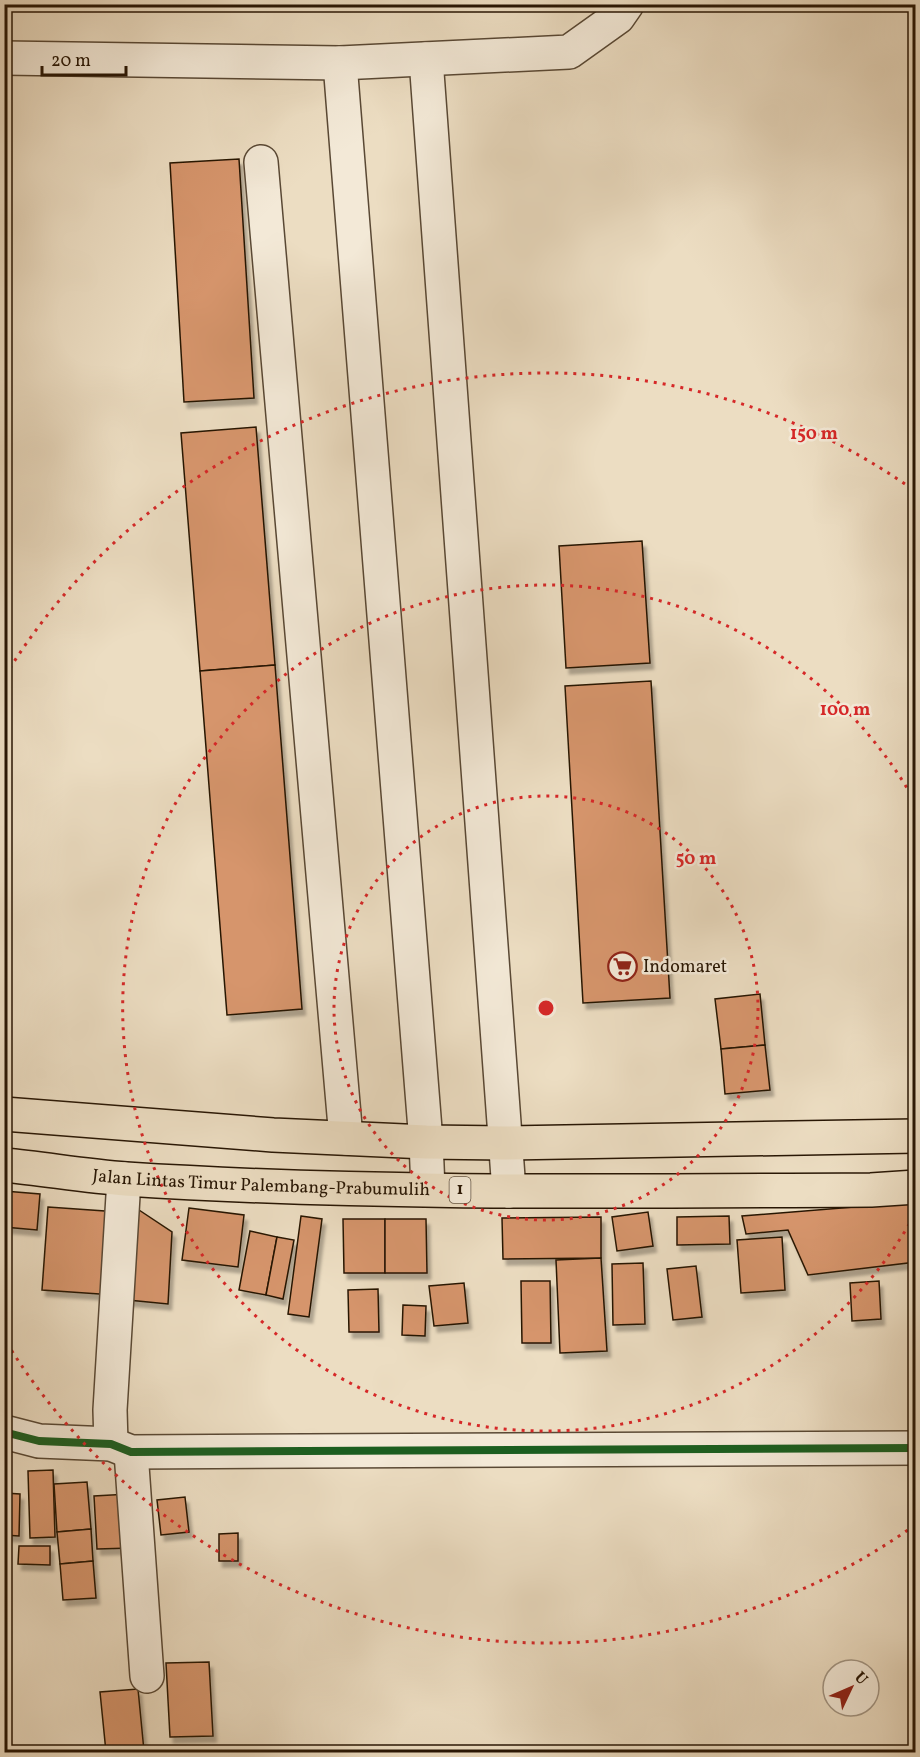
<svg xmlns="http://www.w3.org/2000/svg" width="920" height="1757" viewBox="0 0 920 1757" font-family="Vollkorn,serif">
<defs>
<filter id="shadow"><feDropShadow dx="3.5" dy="6" stdDeviation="1.5" flood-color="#0004"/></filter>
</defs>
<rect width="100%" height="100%" fill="#ecddc2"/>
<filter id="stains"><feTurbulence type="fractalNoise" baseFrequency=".00333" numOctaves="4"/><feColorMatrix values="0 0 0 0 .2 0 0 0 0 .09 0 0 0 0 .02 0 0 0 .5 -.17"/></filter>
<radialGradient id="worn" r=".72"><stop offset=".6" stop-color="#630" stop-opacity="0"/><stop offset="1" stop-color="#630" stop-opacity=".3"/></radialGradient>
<g fill="#d6956c" stroke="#281604" stroke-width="1.5" filter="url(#shadow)">
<path d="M239,159L254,398L184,402L170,163Z"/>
<path d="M256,427L275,665L200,671L181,433Z"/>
<path d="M642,541L650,663L566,668L559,546Z"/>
<path d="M275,665L302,1009L227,1015L200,671Z"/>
<path d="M651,681L670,998L583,1003L565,686Z"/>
<path d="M760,994L765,1045L721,1049L715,999Z"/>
<path d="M765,1045L770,1090L725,1094L721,1049Z"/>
<path d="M4,1191L40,1194L37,1230L4,1227Z"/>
<path d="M916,1202V1262L808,1275L788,1230L746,1234L742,1216Z"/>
<path d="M48,1207L119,1212L114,1295L42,1290Z"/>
<path d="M136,1208L172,1232L168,1304L128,1300Z"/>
<path d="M189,1208L244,1215L238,1267L182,1260Z"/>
<path d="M648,1212L653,1246L617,1251L612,1217Z"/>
<path d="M301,1216L322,1219L309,1317L288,1314Z"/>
<path d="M729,1216L730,1244L677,1245V1217Z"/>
<path d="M601,1217V1258L503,1259L502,1218Z"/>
<path d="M343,1219H385V1273H344Z"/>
<path d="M385,1219H426L427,1273H385Z"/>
<path d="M250,1231L277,1237L266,1295L239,1290Z"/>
<path d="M277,1237L294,1240L283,1299L266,1295Z"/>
<path d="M782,1237L785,1290L741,1293L737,1240Z"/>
<path d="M601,1258L607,1351L560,1353L556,1260Z"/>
<path d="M643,1263L645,1324L613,1325L612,1264Z"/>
<path d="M696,1266L702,1317L673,1320L667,1269Z"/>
<path d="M521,1281H550L551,1343H522Z"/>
<path d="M879,1281L881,1319L852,1321L850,1283Z"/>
<path d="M464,1283L468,1323L434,1326L429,1286Z"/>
<path d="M378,1289L379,1332H349L348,1290Z"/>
<path d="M403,1305L426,1306L425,1336L402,1335Z"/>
<path d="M53,1470L55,1537L30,1538L28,1471Z"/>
<path d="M87,1482L91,1529L57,1532L54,1484Z"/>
<path d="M4,1493L20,1494L19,1536L4,1535Z"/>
<path d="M129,1494L131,1548L97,1549L94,1496Z"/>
<path d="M185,1497L189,1532L161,1535L157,1500Z"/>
<path d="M91,1529L93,1561L60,1564L57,1532Z"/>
<path d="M238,1533V1561H219V1534Z"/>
<path d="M19,1546H50V1565L18,1564Z"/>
<path d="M93,1561L96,1598L63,1600L60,1564Z"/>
<path d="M209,1662L213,1736L170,1737L166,1663Z"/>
<path d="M138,1689L144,1751L106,1752L100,1692Z"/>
</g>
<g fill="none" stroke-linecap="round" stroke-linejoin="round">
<defs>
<g id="minor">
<path d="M4,58L340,63L569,52L618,17L627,4"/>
<path d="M426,59L509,1191"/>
<path d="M340,63L426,1142L428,1189"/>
<path d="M261,162L346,1138"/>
<path d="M4,1432L39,1441L111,1444L131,1452L916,1448"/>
<path d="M111,1444L110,1410L124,1179"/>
<path d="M131,1452L147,1676"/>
</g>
<g id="highway">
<path d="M4,1114L273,1135L426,1142L505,1143L916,1136"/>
<path id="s1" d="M4,1165C45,1169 86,1176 126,1179C374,1195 623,1191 871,1190L916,1187"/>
</g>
</defs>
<use href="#minor" stroke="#594834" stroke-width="36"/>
<use href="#highway" stroke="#281604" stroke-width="36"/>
<use href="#minor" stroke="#f3e9d7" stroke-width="33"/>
<use href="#highway" stroke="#ecddc2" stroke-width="33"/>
<defs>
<path id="cycleway" d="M4,1432L39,1441L111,1444L131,1452L916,1448"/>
</defs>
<use href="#cycleway" stroke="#f3e9d7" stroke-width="11"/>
<use href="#cycleway" stroke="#1b5e20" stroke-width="8"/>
</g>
<g fill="none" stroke="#d62828" stroke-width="3" stroke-dasharray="3 6">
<circle cx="546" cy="1008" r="212"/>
<path d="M914 1216A423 423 0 1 1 914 800"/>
<path d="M915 1525A635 635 0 0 1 5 1340M5 676A635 635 0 0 1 915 491"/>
</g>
<defs>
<symbol id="supermarket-ring" viewBox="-11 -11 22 22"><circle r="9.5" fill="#f3e9d7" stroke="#8f2418" stroke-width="1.5"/><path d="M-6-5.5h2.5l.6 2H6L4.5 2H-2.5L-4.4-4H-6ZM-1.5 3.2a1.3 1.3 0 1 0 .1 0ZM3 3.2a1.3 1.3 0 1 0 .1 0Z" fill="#8f2418"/></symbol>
</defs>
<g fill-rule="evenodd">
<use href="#supermarket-ring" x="606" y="950" width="33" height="33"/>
</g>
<g text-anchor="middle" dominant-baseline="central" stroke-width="5" stroke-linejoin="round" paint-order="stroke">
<rect fill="#f3e9d7" stroke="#655543" stroke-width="1.5" x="449.5" y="1177" width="21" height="26" rx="4.5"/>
<g font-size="16" font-weight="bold" fill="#281604">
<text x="460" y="1190">1</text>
</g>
<g font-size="18" fill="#281604" stroke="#f3e9d7" text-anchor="start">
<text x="643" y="967">Indomaret</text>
</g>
<g font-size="18" fill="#281604" stroke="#f3e9d7">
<text stroke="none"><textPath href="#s1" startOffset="258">Jalan Lintas Timur Palembang-Prabumulih</textPath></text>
</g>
</g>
<circle cx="546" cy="1008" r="9" fill="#d62828" stroke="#f3e9d7" stroke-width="3"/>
<g font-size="18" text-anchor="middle" font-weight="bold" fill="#d62828" stroke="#f3e9d7" stroke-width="5" stroke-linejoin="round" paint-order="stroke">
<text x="814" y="439">150 m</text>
<text x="845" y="715">100 m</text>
<text x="696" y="864">50 m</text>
</g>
<rect width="920" height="1757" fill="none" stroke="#ecddc2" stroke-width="24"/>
<rect x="6" y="6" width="908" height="1745" fill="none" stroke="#281604" stroke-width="3"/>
<rect x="12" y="12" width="896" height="1733" fill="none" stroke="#281604" stroke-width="1.5"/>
<g transform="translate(851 1688) rotate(46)"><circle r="28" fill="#f3e9d7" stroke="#a29583" stroke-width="1.5"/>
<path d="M0-4.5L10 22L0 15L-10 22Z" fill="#8f2418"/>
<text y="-9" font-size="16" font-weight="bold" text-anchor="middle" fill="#281604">U</text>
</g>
<path d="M42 66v9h84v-9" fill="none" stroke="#281604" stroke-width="3"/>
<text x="51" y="66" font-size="18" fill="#281604" stroke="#f3e9d7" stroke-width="4.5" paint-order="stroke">20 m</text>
<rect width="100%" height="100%" filter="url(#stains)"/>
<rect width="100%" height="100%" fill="url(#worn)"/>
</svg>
